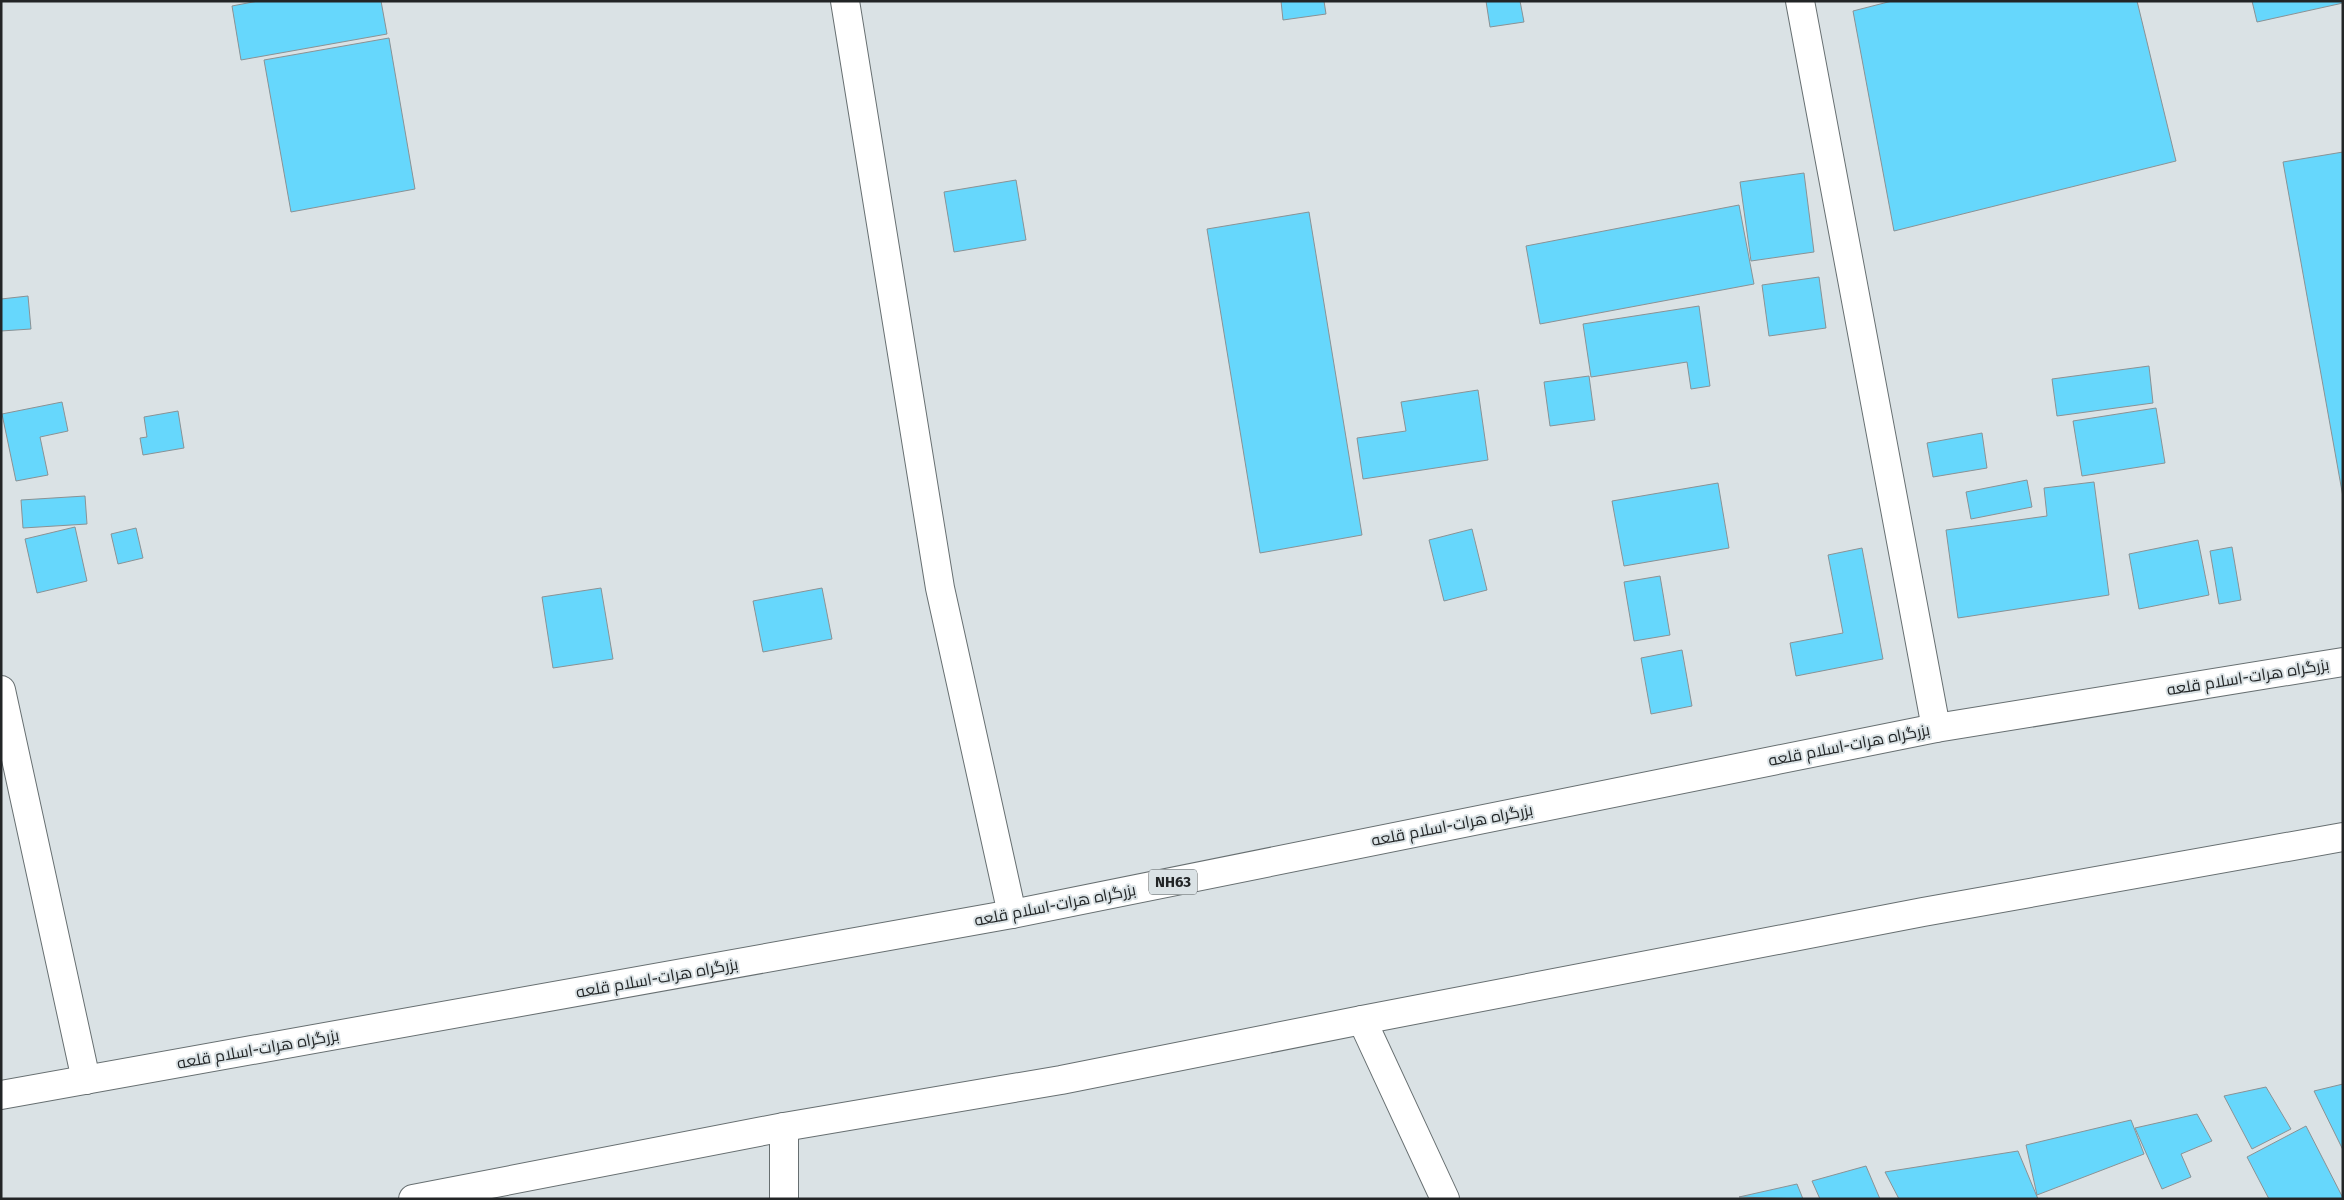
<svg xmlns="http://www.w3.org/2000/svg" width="2344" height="1200" viewBox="0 0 2344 1200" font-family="'Fira Sans',Cairo,sans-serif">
<rect width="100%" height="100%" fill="#dae2e5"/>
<g fill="#66d7fc" stroke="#8a9295">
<path d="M258,1H381L387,34L241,60L232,6Z"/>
<path d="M1281,1H1324L1326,14L1283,20Z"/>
<path d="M1486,1H1520L1524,22L1490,27Z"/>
<path d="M1892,1H2137L2176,161L1894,231L1853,11Z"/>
<path d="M2252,1H2343V3L2257,22Z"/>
<path d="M389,38L415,189L291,212L264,60Z"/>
<path d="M2343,152V497L2283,162Z"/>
<path d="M1804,173L1814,252L1751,261L1740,182Z"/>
<path d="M1016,180L1026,240L954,252L944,192Z"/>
<path d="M1739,205L1754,284L1540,324L1526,246Z"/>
<path d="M1309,212L1362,535L1260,553L1207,229Z"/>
<path d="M1819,277L1826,328L1769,336L1762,285Z"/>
<path d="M28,296L31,329L1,331V299Z"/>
<path d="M1699,306L1710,386L1691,389L1687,362L1591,377L1583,324Z"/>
<path d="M2149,366L2153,403L2057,416L2052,379Z"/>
<path d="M1589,376L1595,420L1550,426L1544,382Z"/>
<path d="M1478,390L1488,460L1363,479L1357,438L1406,431L1401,402Z"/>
<path d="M62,402L68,431L40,437L48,475L16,481L2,414Z"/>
<path d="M2156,408L2165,463L2082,476L2073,421Z"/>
<path d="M178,411L184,448L143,455L140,438L147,437L144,417Z"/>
<path d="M1982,433L1987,468L1933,477L1927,443Z"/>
<path d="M2027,480L2032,507L1971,519L1966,492Z"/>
<path d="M2094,482L2109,595L1958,618L1946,530L2047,516L2044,488Z"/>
<path d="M1718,483L1729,548L1624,566L1612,501Z"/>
<path d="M85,496L87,524L23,528L21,500Z"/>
<path d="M75,527L87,581L37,593L25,539Z"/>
<path d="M136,528L143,558L118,564L111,534Z"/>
<path d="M1472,529L1487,590L1444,601L1429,540Z"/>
<path d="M2198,540L2209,595L2139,609L2129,554Z"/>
<path d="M2232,547L2241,600L2219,604L2210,551Z"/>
<path d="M1862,548L1883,659L1796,676L1790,643L1843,633L1828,555Z"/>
<path d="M1660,576L1670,635L1634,641L1624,582Z"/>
<path d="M601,588L613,659L553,668L542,597Z"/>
<path d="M822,588L832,639L763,652L753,601Z"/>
<path d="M1682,650L1692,706L1651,714L1641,658Z"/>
<path d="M2343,1084V1150L2314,1091Z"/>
<path d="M2266,1087L2291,1129L2252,1149L2224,1096Z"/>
<path d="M2197,1114L2212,1141L2181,1154L2191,1177L2162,1189L2135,1128Z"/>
<path d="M2131,1120L2144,1154L2037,1195L2026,1145Z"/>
<path d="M2306,1126L2343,1198V1199H2269L2247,1157Z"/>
<path d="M2018,1151L2038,1199H1899L1885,1172Z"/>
<path d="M1866,1166L1880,1199H1820L1812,1181Z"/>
<path d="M1797,1184L1803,1199L1739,1197Z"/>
</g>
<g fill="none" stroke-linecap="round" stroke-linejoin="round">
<defs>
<g id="minor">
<path d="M845,1L940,588L1012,914"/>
<path d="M1800,1L1936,728"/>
<path d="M1,690L86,1080"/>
<path d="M784,1199V1127"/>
</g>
<path id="tertiary" d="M1362,1020L1445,1199"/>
<g id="trunk">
<path d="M1,1095L1012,914L1936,728L2343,662"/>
<path d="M413,1199L784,1127L1061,1080L1362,1020L1923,912L2343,837"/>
</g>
</defs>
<use href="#minor" stroke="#676f71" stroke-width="30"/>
<use href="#tertiary" stroke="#676f71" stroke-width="30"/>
<use href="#trunk" stroke="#676f71" stroke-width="30"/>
<use href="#minor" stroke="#fff" stroke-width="28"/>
<use href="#tertiary" stroke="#fff" stroke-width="28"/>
<use href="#trunk" stroke="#fff" stroke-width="28"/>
</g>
<g text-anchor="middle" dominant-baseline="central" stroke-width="4" stroke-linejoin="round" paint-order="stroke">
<rect fill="#dae2e5" stroke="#595e5f" stroke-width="1" x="1149" y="869.5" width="48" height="25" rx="4"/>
<g font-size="15" font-weight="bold" fill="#222526">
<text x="1173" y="882">NH63</text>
</g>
<g font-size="16" fill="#222526" stroke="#dae2e5">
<text transform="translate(2248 677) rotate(-9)">بزرگراه هرات-اسلام قلعه</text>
<text transform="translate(1849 745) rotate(-11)">بزرگراه هرات-اسلام قلعه</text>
<text transform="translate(1452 825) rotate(-11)">بزرگراه هرات-اسلام قلعه</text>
<text transform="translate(1055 905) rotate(-11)">بزرگراه هرات-اسلام قلعه</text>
<text transform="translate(657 978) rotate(-10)">بزرگراه هرات-اسلام قلعه</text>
<text transform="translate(258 1049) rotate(-10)">بزرگراه هرات-اسلام قلعه</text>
</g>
</g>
<rect width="2344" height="1200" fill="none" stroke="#222526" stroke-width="5"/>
</svg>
